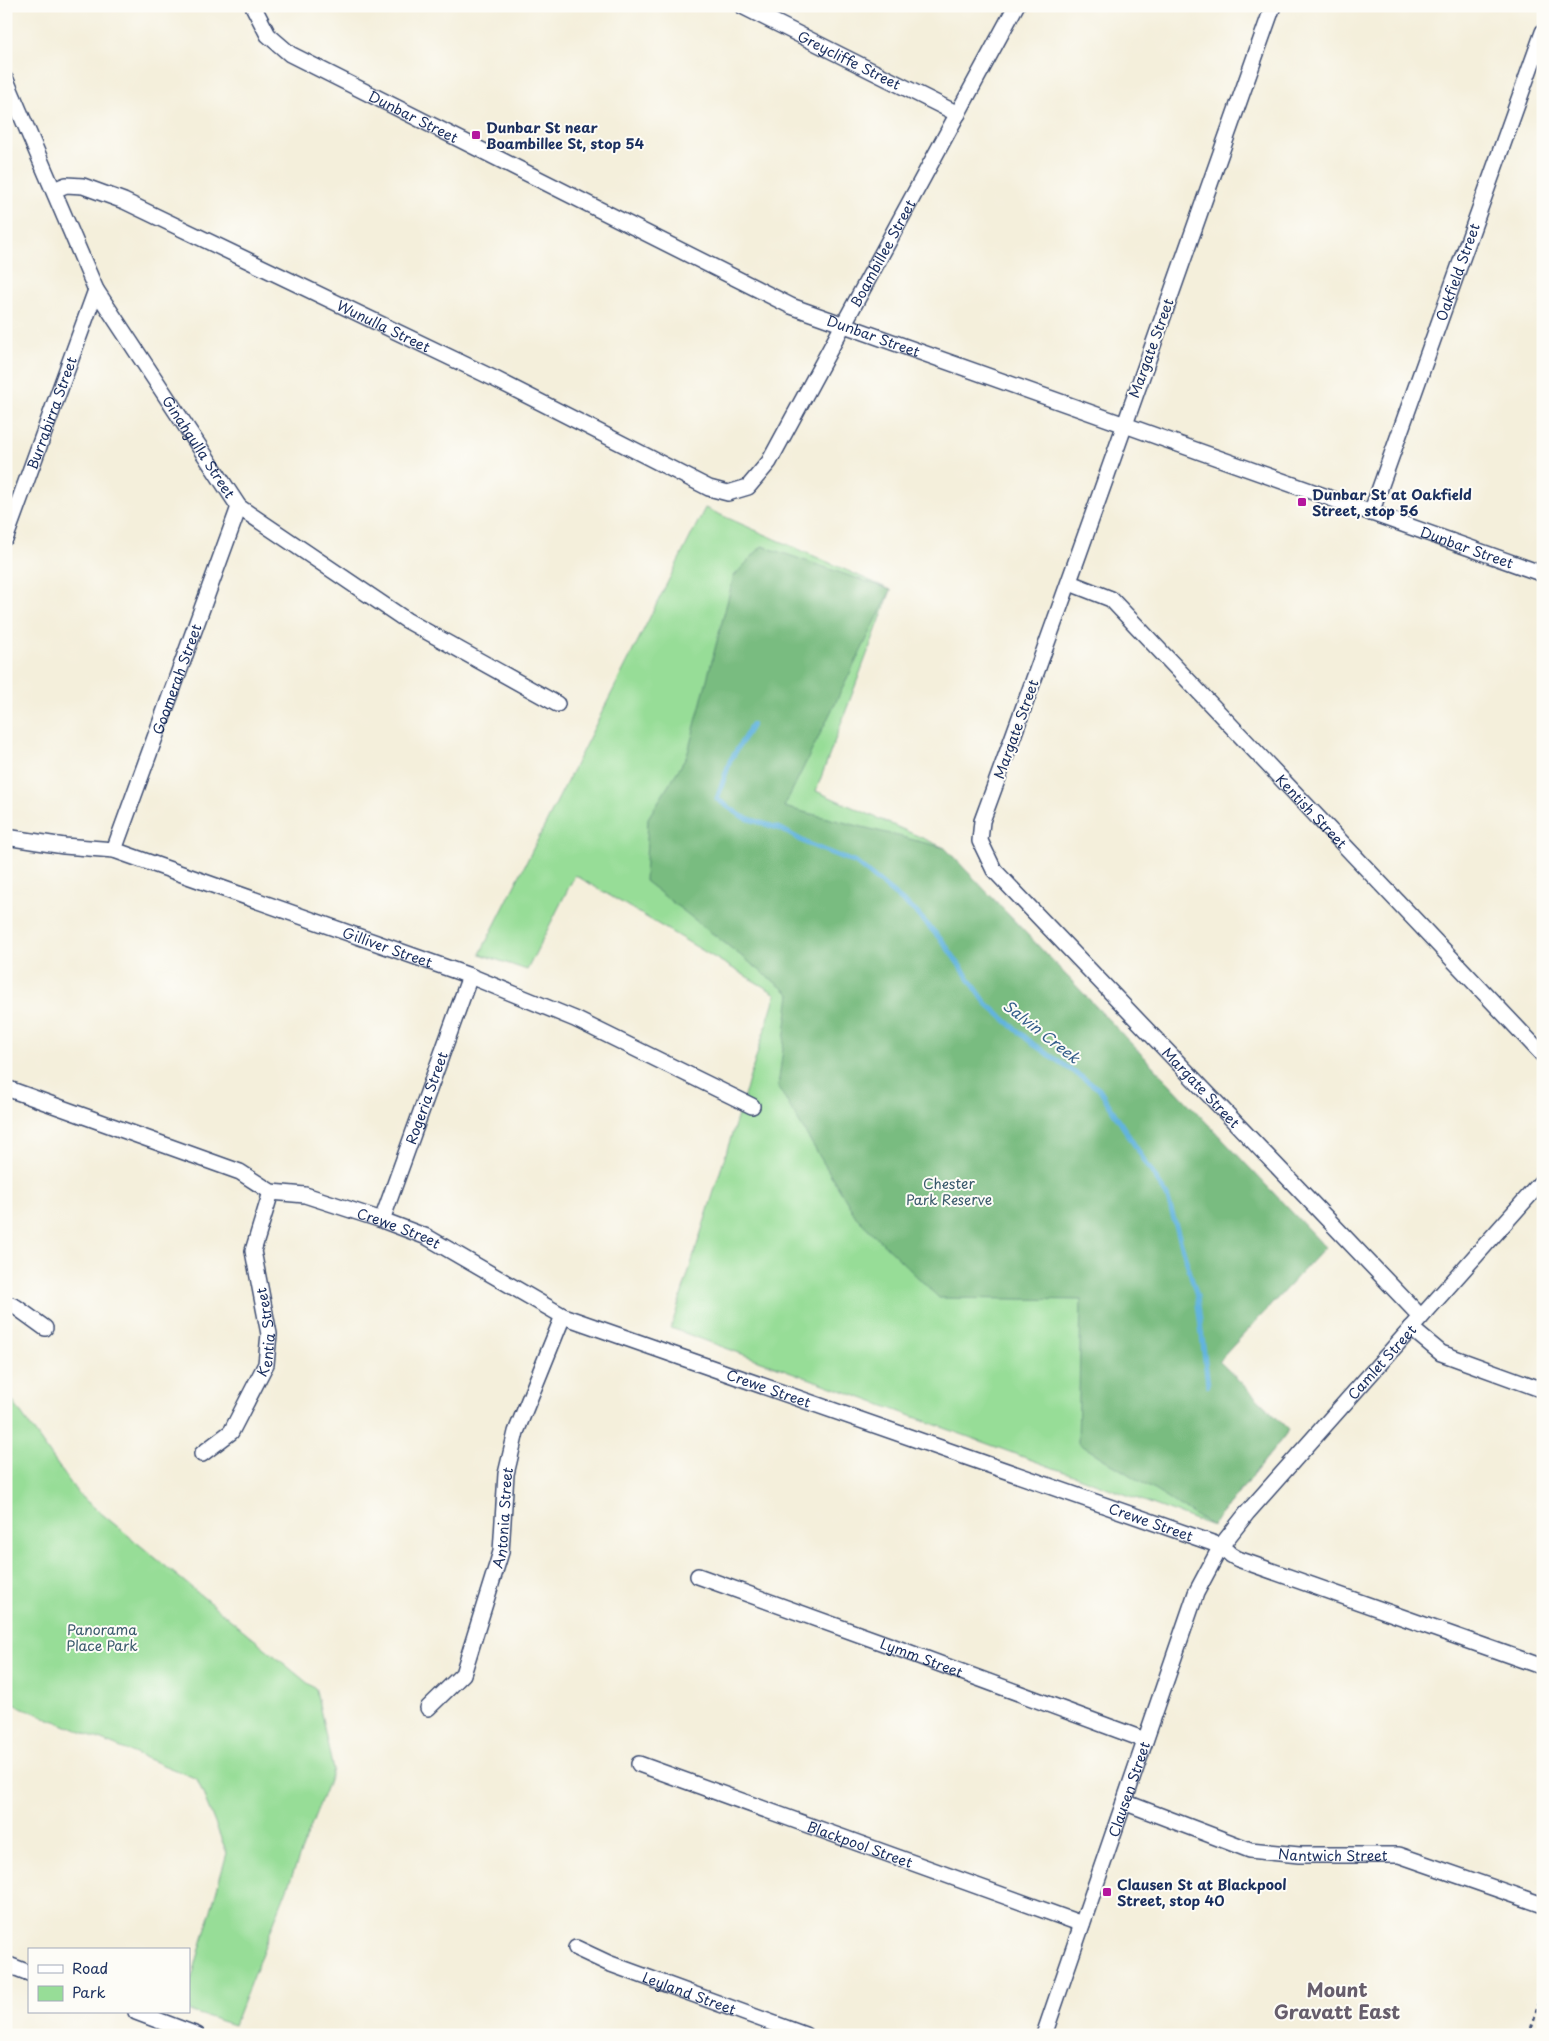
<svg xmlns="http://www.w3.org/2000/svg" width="1549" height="2041" viewBox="0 0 1549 2041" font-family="'Playpen Sans',sans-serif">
<rect width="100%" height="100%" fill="#fdfcf7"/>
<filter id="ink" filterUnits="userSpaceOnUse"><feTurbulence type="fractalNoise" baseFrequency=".02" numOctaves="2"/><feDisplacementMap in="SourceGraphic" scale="10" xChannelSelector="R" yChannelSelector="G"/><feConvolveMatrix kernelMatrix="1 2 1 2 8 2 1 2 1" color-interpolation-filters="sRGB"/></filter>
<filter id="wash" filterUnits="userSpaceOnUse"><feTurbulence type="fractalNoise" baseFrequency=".0096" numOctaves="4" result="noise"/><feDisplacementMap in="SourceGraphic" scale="20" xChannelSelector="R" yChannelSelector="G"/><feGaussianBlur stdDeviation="1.12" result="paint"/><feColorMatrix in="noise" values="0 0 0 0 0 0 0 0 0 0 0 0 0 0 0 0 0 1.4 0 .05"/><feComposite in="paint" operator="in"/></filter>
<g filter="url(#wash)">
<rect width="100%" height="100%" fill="#f4efdb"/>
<g fill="#97dd97" stroke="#59867a">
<path d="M705,508L891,590L816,791L945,848L1261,1295L1219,1362L1289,1430L1212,1526L671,1328L776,994L575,875L527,970L480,954Z"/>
<path d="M6,1392L79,1495L316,1690L333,1770L234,2025L189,2011V1988L227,1853L197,1779L6,1701Z"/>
</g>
<path fill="#79bc80" stroke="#4a766f" d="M762,546L891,590L784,807L945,848L1325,1247L1219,1361L1289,1430L1212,1526L1078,1443L1081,1300L939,1298L856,1217L778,1087L790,994L645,881L648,818L687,756L734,576Z"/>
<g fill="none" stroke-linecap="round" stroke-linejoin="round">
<path stroke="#62b4de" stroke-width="5" d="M752,725L730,761L717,799L743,817L781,829L808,844L856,863L916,912L944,943L986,1003L1033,1044L1099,1089L1167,1196L1197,1296L1208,1385"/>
</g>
</g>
<g filter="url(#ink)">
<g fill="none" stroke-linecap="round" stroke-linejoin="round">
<defs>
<g id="minor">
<path id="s1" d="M253,6L268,35L290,54L791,306L1543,574"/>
<path id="s2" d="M742,6L958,114"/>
<path id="s3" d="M1273,6C1176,278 1082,551 982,821L980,841L994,870L1421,1317"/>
<path id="s4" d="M6,80L96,290L239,507L406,620L557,704"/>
<path id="s5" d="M54,190L66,185L83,186L124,201L495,379L709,488L728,493L748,487L769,462L1016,6"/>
<path id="s6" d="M1371,513L1543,32"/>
<path id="s7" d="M6,537L96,290"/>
<path id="s8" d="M1070,583L1111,599L1543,1055"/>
<path id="s9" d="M6,837L64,846L114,850L470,976L575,1019L752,1106"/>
<path id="s10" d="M114,850L239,507"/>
<path id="s11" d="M6,1088L240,1172L271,1192L305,1195L382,1220L427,1237L563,1316L1221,1546L1231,1555L1238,1559L1543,1667"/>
<path id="s12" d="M382,1220L470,976"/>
<path d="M6,1303L16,1307L45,1328"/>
<path d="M1411,1328L1441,1353L1543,1390"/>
<path id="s13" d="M202,1454L231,1432L266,1364L269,1334L253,1251L271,1192"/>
<path id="s14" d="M698,1576L897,1648L1145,1740"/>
<path id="s15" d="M428,1708L463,1674L501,1552L506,1474L516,1432L563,1316"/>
<path id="s16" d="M639,1764L1082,1924"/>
<path id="s17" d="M1124,1802L1250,1850L1299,1855H1399L1543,1905"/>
<path id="s18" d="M576,1948L608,1963L805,2035"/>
<path d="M6,1964L29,1973"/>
<path d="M136,2012L197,2035"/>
<path id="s19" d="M1044,2035L1196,1593L1221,1546L1247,1513L1543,1180"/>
</g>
</defs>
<use href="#minor" stroke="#3c4c71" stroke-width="18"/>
<path stroke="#3c4c71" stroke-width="3" stroke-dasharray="4 4" stroke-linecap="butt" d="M1529,2035L1543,1989"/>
<use href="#minor" stroke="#fff" stroke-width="15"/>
</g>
</g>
<g fill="#b5179e" stroke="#fdfcf7" stroke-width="2">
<rect x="471" y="130" width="10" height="10" rx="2.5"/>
<rect x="1297" y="497" width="10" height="10" rx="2.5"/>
<rect x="1102" y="1887" width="10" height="10" rx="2.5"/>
</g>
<g text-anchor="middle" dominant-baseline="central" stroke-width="4" stroke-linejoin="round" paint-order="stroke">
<g font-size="14" fill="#1b2f5e" stroke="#fdfcf7">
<text stroke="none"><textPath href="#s2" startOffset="120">Greycliffe Street</textPath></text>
<text stroke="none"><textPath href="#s1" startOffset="200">Dunbar Street</textPath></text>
<text stroke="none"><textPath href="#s5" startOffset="1036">Boambillee Street</textPath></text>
<text stroke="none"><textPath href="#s6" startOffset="256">Oakfield Street</textPath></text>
<text stroke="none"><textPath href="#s5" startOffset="362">Wunulla Street</textPath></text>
<text stroke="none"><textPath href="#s1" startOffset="710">Dunbar Street</textPath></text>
<text transform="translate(1151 348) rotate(-70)">Margate Street</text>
<text stroke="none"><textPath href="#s7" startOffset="132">Burrabirra Street</textPath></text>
<text stroke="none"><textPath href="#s4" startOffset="416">Ginahgulla Street</textPath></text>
<text stroke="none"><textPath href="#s1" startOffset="1340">Dunbar Street</textPath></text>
<text stroke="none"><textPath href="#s10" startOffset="182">Goomerah Street</textPath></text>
<text transform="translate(1016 729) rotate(-70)">Margate Street</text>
<text stroke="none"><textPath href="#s8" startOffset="336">Kentish Street</textPath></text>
<text stroke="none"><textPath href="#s9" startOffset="399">Gilliver Street</textPath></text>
<text stroke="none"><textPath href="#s3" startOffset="1218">Margate Street</textPath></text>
<text stroke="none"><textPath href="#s12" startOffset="130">Rogeria Street</textPath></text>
<text stroke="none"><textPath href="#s11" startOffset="419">Crewe Street</textPath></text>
<text stroke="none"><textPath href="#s13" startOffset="145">Kentia Street</textPath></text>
<text stroke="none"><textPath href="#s19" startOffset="765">Camlet Street</textPath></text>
<text stroke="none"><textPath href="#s11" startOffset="824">Crewe Street</textPath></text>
<text stroke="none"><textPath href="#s15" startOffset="211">Antonia Street</textPath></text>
<text stroke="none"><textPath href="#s11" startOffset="1229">Crewe Street</textPath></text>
<text stroke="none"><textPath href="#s14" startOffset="238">Lymm Street</textPath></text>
<text stroke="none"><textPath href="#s19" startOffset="260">Clausen Street</textPath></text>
<text stroke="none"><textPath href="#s16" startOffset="235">Blackpool Street</textPath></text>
<text stroke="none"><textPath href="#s17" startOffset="218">Nantwich Street</textPath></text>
<text stroke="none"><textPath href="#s18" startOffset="122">Leyland Street</textPath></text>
</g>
<g font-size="14" font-weight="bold" fill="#1b2f5e" stroke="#fdfcf7" text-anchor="start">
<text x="486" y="127">Dunbar St near<tspan x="486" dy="16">Boambillee St, stop 54</tspan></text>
<text x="1312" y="494">Dunbar St at Oakfield<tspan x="1312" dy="16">Street, stop 56</tspan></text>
<text x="1117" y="1884">Clausen St at Blackpool<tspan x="1117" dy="16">Street, stop 40</tspan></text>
</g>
<g font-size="14" fill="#3a5a6c" stroke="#fdfcf7">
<text x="949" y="1183">Chester<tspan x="949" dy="16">Park Reserve</tspan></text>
<text x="102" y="1629">Panorama<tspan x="102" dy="16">Place Park</tspan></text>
</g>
<g font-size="15" font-style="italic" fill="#345e8b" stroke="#fdfcf7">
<text transform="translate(1042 1031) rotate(38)">Salvin Creek</text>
</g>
<g font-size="19" font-weight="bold" fill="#675e6c" stroke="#fdfcf7">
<text x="1337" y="1989">Mount<tspan x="1337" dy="22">Gravatt East</tspan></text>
</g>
</g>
<rect width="1549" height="2041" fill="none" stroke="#fdfcf7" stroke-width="25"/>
<rect x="28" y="1948" width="162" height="65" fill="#fdfcf7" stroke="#a3aaba"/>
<rect x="38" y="1965" width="25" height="8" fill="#ffffff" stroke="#a3aaba"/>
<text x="72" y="1974" font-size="15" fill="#1b2f5e">Road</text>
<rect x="38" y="1986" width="25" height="15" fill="#97dd97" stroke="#a3aaba"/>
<text x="72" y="1998" font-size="15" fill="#1b2f5e">Park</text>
</svg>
